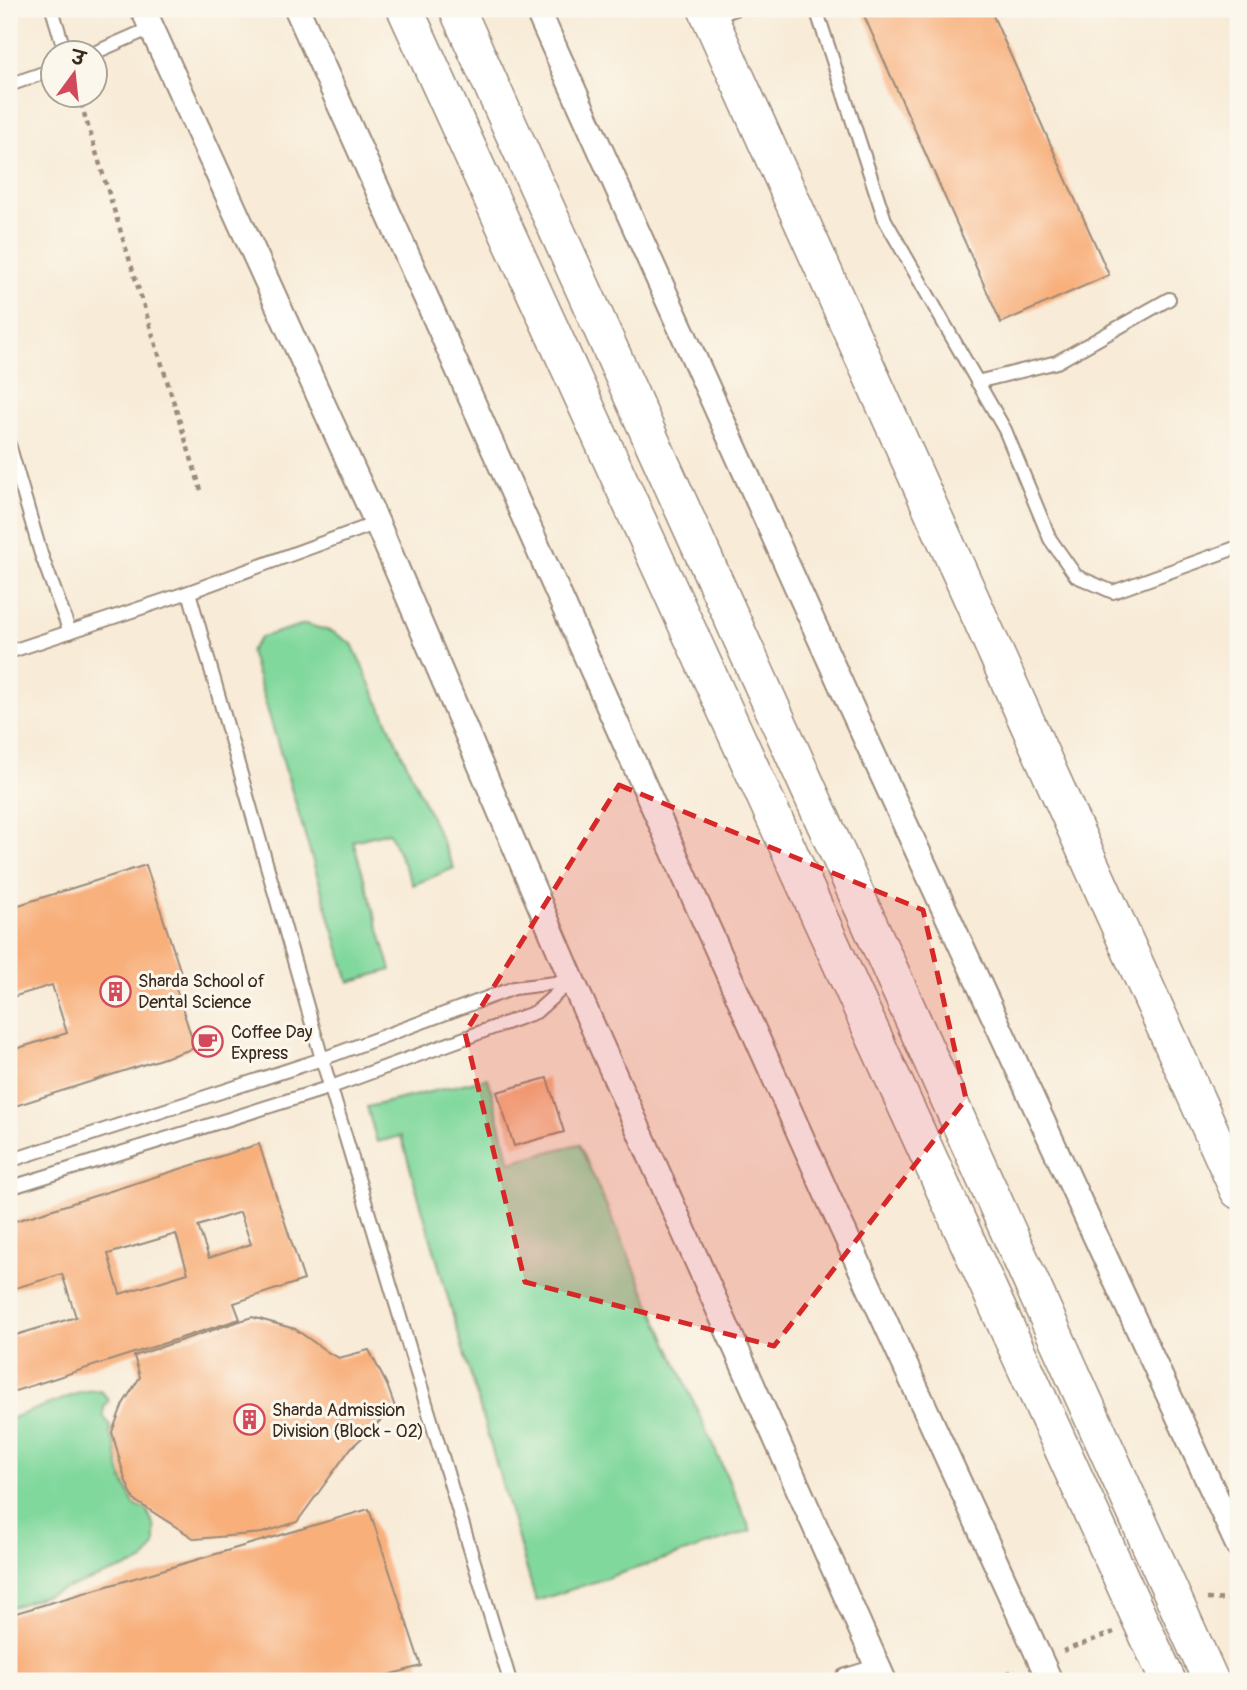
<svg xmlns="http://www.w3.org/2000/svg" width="1247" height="1690" viewBox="0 0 1247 1690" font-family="Pangolin,'Playpen Sans Deva',sans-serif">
<rect width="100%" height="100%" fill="#fbf7ec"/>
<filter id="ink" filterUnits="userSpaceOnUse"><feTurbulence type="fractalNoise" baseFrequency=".0143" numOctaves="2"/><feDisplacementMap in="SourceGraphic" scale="14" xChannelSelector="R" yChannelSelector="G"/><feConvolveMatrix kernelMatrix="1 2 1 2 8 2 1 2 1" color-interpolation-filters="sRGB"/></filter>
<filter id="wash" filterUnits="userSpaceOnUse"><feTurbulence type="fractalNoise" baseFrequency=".00686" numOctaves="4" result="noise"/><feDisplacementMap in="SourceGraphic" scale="28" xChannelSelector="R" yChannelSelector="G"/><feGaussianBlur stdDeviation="1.57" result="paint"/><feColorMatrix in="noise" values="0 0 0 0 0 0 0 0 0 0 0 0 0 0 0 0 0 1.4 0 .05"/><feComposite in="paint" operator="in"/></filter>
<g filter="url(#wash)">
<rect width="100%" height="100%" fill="#f8ebd7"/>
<g fill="#81d89d" stroke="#5e815e" stroke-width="2">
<path d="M305,624L333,632L352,644L454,868L413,885L389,832L353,841L391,970L349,982L250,651L261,637Z"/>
<path d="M488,1078L510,1162L579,1144L751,1531L536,1601L401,1136L377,1142L367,1107Z"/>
<path d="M94,1390L102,1392L109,1400L104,1407V1417L110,1425V1434L115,1445L120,1472L134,1505L147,1510L155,1528V1546L143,1562L9,1608V1419L82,1392Z"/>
</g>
<g id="blocks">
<g fill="#f8af7a" fill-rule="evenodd">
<path d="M861,9H990L1109,275L1001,323Z"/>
<path d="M146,865L183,979L174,982L195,1048L9,1108V1051L67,1033L52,985L9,998V908Z"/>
<path d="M547,1078L564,1132L514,1146L497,1092Z"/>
<path d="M259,1144L304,1280L234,1303L240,1319L9,1393V1337L76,1317L62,1274L9,1290V1223ZM240,1212L251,1244L209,1258L198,1226ZM176,1234L188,1273L120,1294L108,1254Z"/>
<path d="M252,1317L295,1329L329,1353L339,1358L369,1350L387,1385L395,1407L351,1448L297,1522L262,1533L195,1539L134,1500L125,1479L112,1432L123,1404L140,1377L134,1356Z"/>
<path d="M369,1509L421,1666L367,1681H9V1615Z"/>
</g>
</g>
</g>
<g filter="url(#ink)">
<use href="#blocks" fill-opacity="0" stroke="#9a8a7a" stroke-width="2"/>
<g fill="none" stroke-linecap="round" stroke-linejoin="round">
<defs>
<g id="lane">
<path d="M52,9L65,52"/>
<path d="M816,9L885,220L1005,430L1050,539L1076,576L1113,592L1238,547"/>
<path d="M713,18L735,9"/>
<path d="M94,53L151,28"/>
<path d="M9,85L52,70"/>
<path d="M977,382L1057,362L1169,299"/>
<path d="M9,444L41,554L70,632"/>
<path d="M189,592L322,1059L510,1681"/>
<path d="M9,652L189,592L377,523"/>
<path d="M9,1161L322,1059L514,988L571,981"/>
<path d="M9,1188L331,1087L536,1012L572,980"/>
</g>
<g id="street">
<path d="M143,9L377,523L572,980L884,1681"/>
<path d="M297,9L828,1197L1050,1681"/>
<path d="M537,9L846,696L1238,1545"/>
<path d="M847,1681L879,1671"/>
</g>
<g id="secondary">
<path d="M405,9L1168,1681"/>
<path d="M457,9L1211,1681"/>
<path d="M706,9L1238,1191"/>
</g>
</defs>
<use href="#lane" stroke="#9a8a7a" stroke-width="16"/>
<use href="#street" stroke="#9a8a7a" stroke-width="28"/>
<use href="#secondary" stroke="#9a8a7a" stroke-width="38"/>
<g stroke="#9a8a7a" stroke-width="4.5" stroke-dasharray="5 5" stroke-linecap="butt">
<path d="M78,94L201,490"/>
<path d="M1207,1599L1238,1600"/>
<path d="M1063,1651L1114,1632"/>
<path d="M988,1681L1016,1670"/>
</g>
<use href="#lane" stroke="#fff" stroke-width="12"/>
<use href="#street" stroke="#fff" stroke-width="24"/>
<use href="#secondary" stroke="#fff" stroke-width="35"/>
</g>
</g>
<path fill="#d62828" fill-opacity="0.2" stroke="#d62828" stroke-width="5" stroke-dasharray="14 9" stroke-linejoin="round" d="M619,785L923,910L966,1099L774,1346L525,1282L465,1033Z"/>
<defs>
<symbol id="building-ring" viewBox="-11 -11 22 22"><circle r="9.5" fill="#fbf7ec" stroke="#d1495b" stroke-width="1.5"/><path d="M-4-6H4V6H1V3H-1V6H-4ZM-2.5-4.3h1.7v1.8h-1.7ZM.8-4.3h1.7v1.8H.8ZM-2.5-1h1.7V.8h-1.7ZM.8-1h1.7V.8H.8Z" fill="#d1495b"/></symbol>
<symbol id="cafe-ring" viewBox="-11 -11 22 22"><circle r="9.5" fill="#fbf7ec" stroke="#d1495b" stroke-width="1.5"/><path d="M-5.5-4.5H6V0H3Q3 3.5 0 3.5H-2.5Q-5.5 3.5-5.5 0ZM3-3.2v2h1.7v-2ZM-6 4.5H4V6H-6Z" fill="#d1495b"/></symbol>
</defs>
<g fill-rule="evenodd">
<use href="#building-ring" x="98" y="974" width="35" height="35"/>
<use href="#cafe-ring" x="190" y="1024" width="35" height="35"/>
<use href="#building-ring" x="232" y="1402" width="35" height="35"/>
</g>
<g text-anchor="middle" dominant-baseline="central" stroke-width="6" stroke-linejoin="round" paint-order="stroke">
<g font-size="18" fill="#3b2a1e" stroke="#fbf7ec" text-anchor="start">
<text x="138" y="981">Sharda School of<tspan x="138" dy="21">Dental Science</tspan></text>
<text x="231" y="1032">Coffee Day<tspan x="231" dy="21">Express</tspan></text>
<text x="272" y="1410">Sharda Admission<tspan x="272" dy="21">Division (Block - 02)</tspan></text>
</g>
</g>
<rect width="1247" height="1690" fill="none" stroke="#fbf7ec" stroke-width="35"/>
<g transform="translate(74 74) rotate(15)"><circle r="33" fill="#fbf7ec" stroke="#aea59a" stroke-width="2"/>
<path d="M0-5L12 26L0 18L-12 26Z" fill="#d1495b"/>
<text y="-10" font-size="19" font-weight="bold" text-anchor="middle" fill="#3b2a1e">उ</text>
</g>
</svg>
